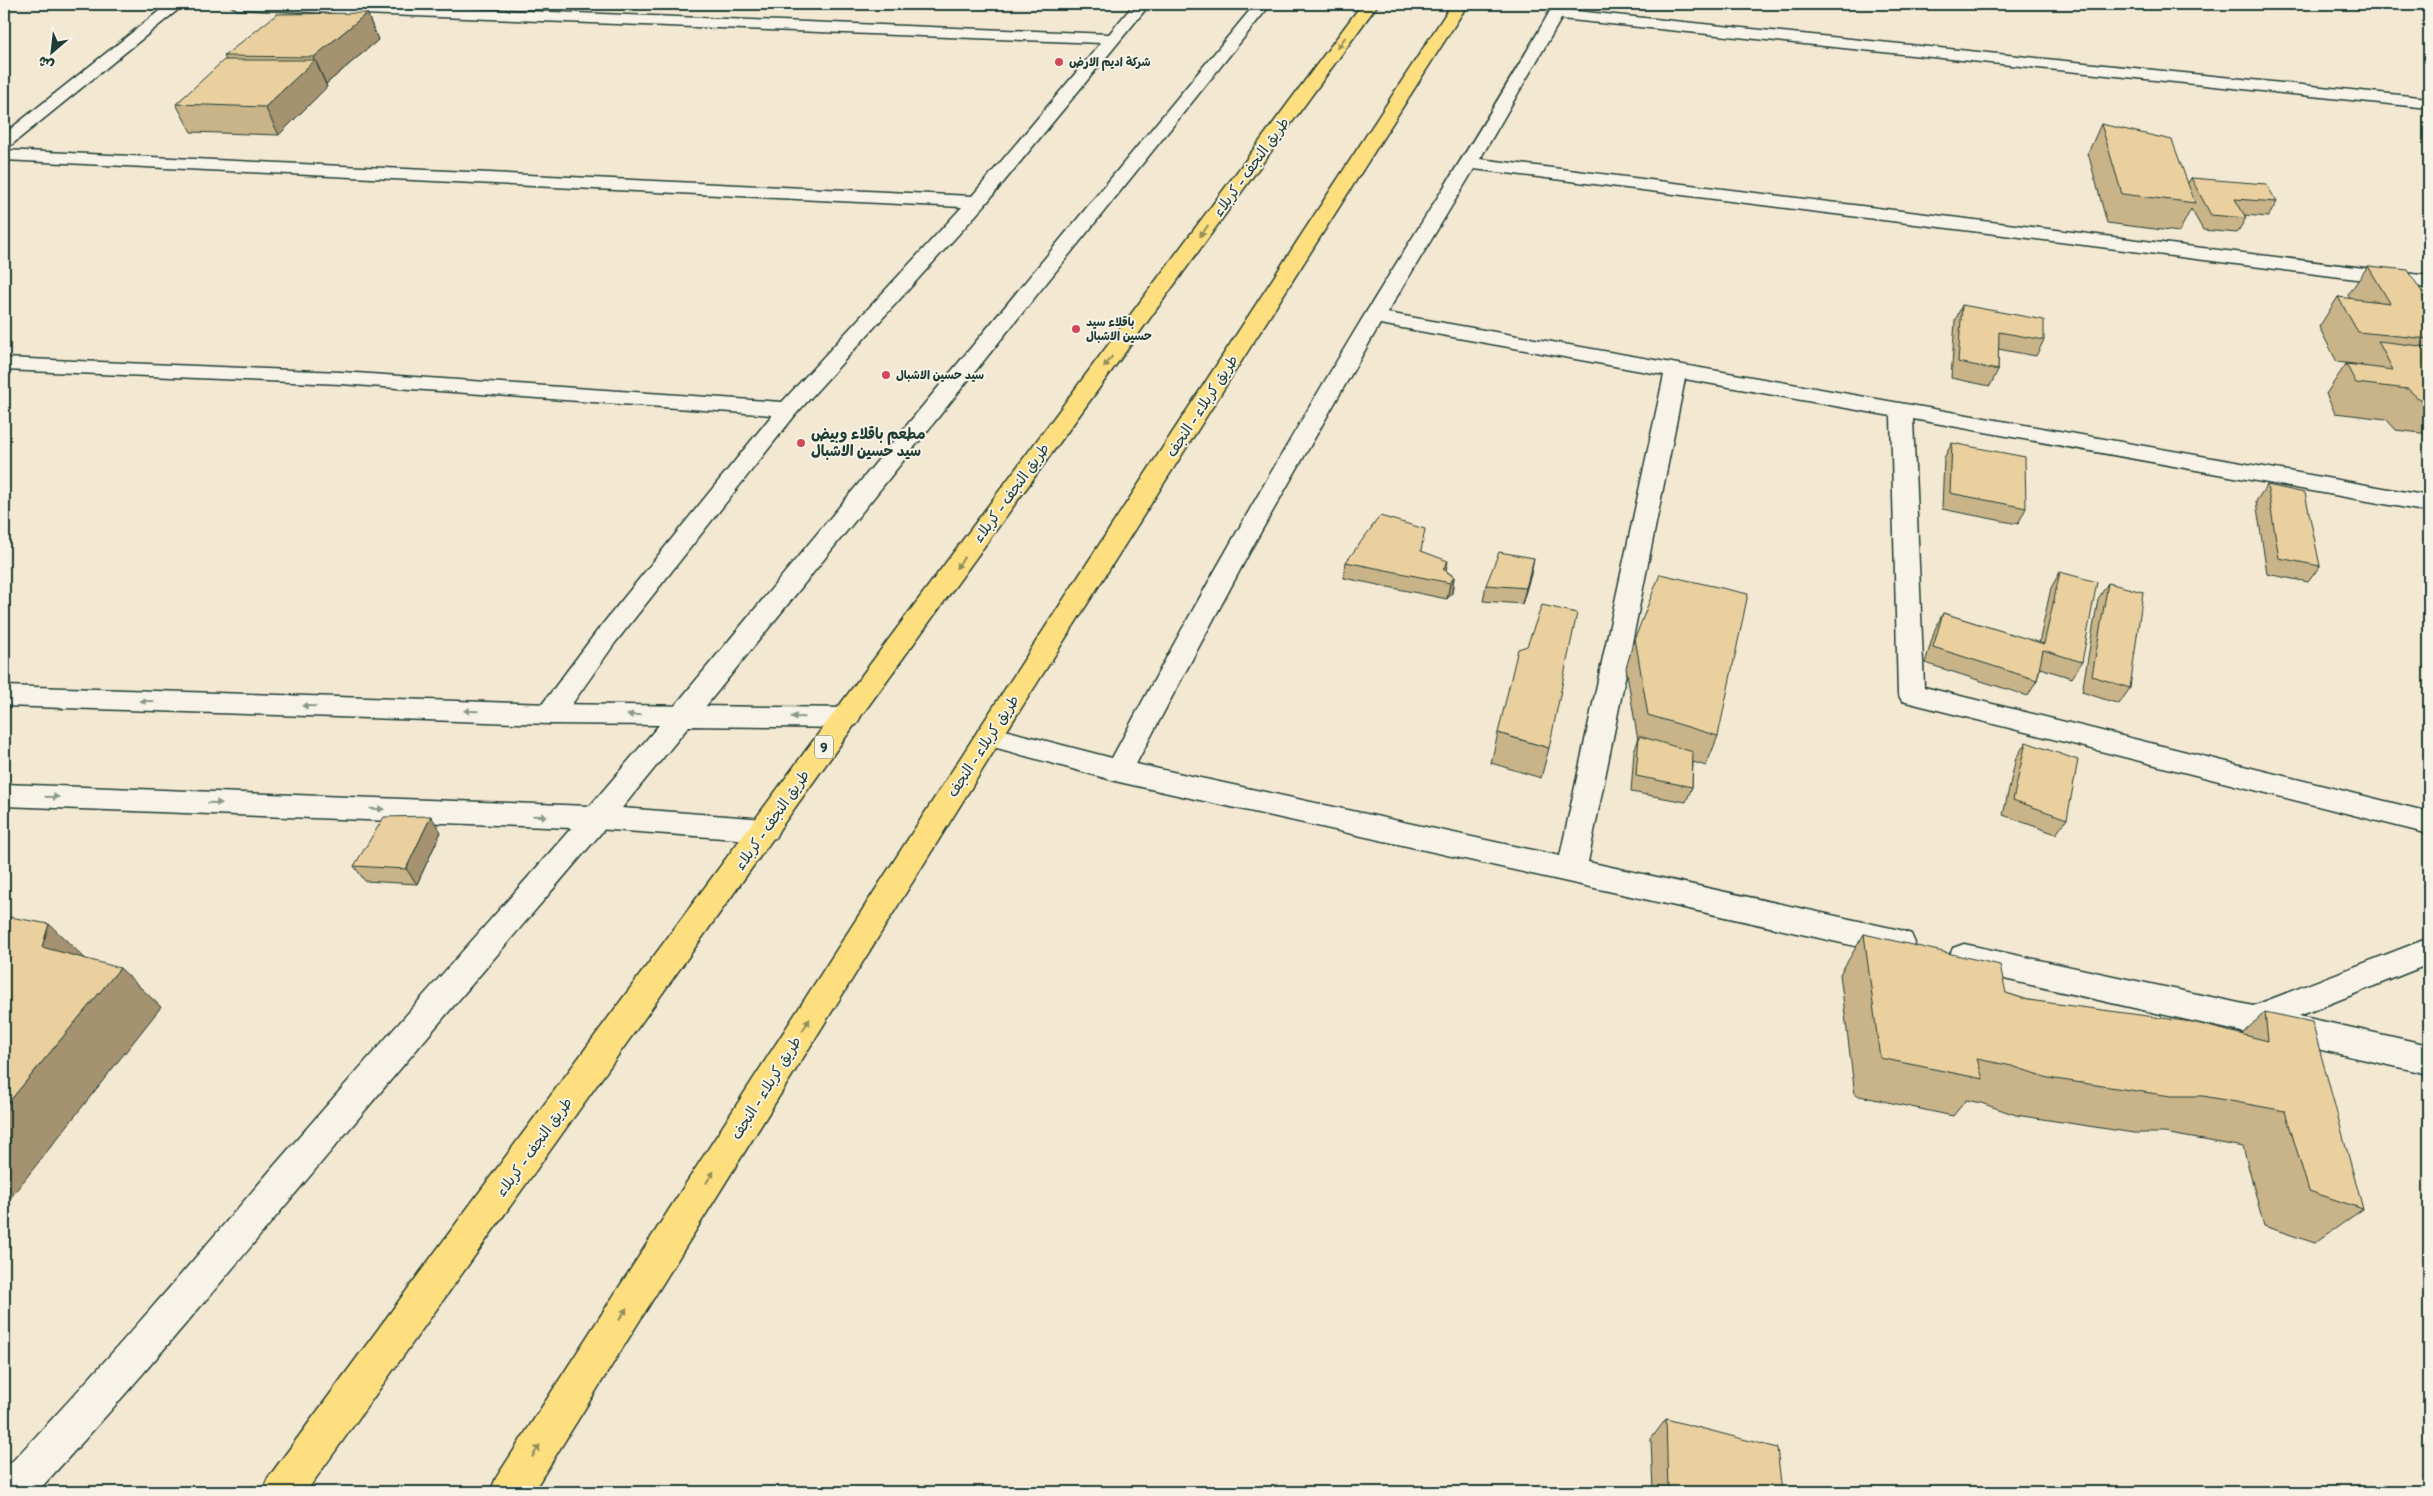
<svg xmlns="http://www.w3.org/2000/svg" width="2433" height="1496" viewBox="0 0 2433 1496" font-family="Itim,'Playpen Sans Arabic',sans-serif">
<rect width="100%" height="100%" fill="#f3e8d2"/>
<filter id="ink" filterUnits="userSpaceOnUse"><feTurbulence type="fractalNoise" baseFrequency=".02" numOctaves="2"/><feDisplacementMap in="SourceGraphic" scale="10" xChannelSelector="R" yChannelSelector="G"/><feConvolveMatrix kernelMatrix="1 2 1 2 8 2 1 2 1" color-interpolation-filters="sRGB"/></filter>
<g filter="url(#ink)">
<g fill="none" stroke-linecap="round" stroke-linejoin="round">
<defs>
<g id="service">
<path d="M1255,4H1271L693,722L683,725L673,722L670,715L673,708Z"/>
<path d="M597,807L607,810L611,818L607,826C504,947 401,1067 299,1189C213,1292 128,1394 37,1492H4V1470C98,1372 186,1269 274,1166C378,1046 483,929 587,810Z"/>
</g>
<g id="minor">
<path d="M168,4H185L10,146L4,147V134Z"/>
<path d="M229,4H347L1109,34L1134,4H1150L984,206L796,414L615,643L560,721L550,724L540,721L537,714L540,707L597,631L772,415L341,384L4,370V358L341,372L782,402L962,207L4,160V150L972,196L1101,43L237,9Z"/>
<path d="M1554,4H1570L1566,10L2429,98V108L1561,19L1480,159L2429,276V288L1474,169L1387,313L2429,496V512L1913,419L1924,687L2429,812V834L1902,701L1898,694L1891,416L1685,379L1588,862L1900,930L1911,934L1915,943L1911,952L1900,956L1119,782L979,743L975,736L979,729L989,726L1112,758C1191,610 1275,463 1362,319C1426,214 1494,111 1554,4ZM1380,324L1664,375L1560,856L1136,764L1255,542Z"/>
<path d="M2419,4H2429V13L2424,11Z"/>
<path d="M2429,938V964L2299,1016L2429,1045V1074L1964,970L1953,966L1949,957L1953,948L1964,944L2253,1006Z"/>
</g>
<path id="tertiary" d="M4,686L550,704L846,708L856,711L860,718L856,725L846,728L689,726L622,808L765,819L775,822L779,830L775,838L765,841L597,829L4,806V784L590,806L659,725L550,724L4,706Z"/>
<g id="trunk">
<path d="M1362,4H1378L824,767L306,1492H262L268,1478L804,753Z"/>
<path d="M1452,4H1468L999,743L533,1492H490L496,1478L979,729Z"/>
</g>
</defs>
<use href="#service" stroke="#1f3d34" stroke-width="3"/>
<use href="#minor" stroke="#1f3d34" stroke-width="3"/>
<use href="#tertiary" stroke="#1f3d34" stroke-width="3"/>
<use href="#trunk" stroke="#1f3d34" stroke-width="3"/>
<use href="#service" fill="#f7f3e8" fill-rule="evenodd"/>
<use href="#minor" fill="#f7f3e8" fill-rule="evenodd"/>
<use href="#tertiary" fill="#f7f3e8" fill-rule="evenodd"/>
<use href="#trunk" fill="#fedf80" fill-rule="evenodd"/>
</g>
<g fill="#c9b389" stroke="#1f3d34">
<path d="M367,13L378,40L326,84L327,87L279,135L191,132L176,104L226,60L224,56Z"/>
<path d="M2101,124L2188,183L2191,178L2277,202L2268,217L2245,215L2246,218L2237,233L2203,230L2191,209L2179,232L2107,223L2088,153Z"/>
<path d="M2368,266L2429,303V434L2396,430L2386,419L2335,413L2326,394L2346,364L2362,366V365L2337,362L2319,327L2338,297L2350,299L2348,295Z"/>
<path d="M1962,305L2044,340L2036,356L1998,349V370L1990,386L1951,378L1955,321Z"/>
<path d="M1952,443L2026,508L2018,524L1942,509L1944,458Z"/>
<path d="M2267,485L2320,566L2308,582L2267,574L2256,501Z"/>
<path d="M1422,551L1454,577L1452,593L1447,599L1344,578L1346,562Z"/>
<path d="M2060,572L2082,662L2072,678L2040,668L2037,680L2028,696L1925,663L1935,629L1943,613L2039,643L2051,588Z"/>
<path d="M1531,574L1522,604L1483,601L1486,585Z"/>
<path d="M2108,583L2130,688L2119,704L2082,692L2098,599Z"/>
<path d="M1635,638L1718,736L1706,766L1693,762L1692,787L1686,802L1631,792L1634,751L1638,741L1626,668Z"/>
<path d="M1498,733L1549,748L1541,778L1491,763Z"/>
<path d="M2026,742L2067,819L2056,834L2003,815L2016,758Z"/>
<path d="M441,832L417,884L365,881L354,866Z"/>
<path d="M1864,934L2006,993L2028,1000L2242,1034L2265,1012L2363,1209L2315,1243L2264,1226L2243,1147L2164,1133H2134L2016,1115L1981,1103L1966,1100L1953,1116L1855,1095L1840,974Z"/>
<path d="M1666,1419L1782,1492H1653L1651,1439Z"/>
</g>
<g fill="#a4926f" stroke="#1f3d34">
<path d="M367,13L378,40L326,84L314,57Z"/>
<path d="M315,60L327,87L279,135L265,107Z"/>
<path d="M1534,558L1531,574L1522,604L1526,588Z"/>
<path d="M1448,561L1445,576L1443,569Z"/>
<path d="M1454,577L1452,593L1447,599L1450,583Z"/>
<path d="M431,816L441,832L417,884L406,869Z"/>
<path d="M49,924L91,964L42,947Z"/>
<path d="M120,968L161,1007L4,1206V1108Z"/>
</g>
<g fill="#ead09f" stroke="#1f3d34">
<path d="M367,13L314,57L224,56L277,14Z"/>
<path d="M224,60H315L265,107L176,104Z"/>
<path d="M2101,124L2172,140L2195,203L2122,194Z"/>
<path d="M2191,178L2266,184L2277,202L2235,199L2246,218L2211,215Z"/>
<path d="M2368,266L2408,270L2429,303V339L2358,332L2338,297L2390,303Z"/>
<path d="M1962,305L2044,320V340L1999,332L1998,370L1958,362Z"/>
<path d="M2378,341L2429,347V400L2419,399L2408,389L2356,383L2346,364L2393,370Z"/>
<path d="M1952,443L2025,457L2026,508L1950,493Z"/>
<path d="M2267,485L2305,493L2320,566L2279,558Z"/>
<path d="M1380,516L1425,529L1421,551L1448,561L1443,569L1454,577L1450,583L1346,562Z"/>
<path d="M1499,552L1534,558L1526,588L1486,585Z"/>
<path d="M2060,572L2097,582L2082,662L2043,650L2037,680L1933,647L1943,613L2044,644Z"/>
<path d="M1660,574L1748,594L1718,736L1648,715L1635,638Z"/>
<path d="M2108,583L2143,592L2130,688L2092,676Z"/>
<path d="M1542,605L1577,613L1549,748L1498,733L1518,649L1527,646Z"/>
<path d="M1639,736L1693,752L1692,787L1636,776Z"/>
<path d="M2026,742L2078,760L2067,819L2013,800Z"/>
<path d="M431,816L406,869L354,866L384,817Z"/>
<path d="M4,916L49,924L42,947L120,968L4,1108Z"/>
<path d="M1864,934L2000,965L2006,993L2028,1000L2192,1022L2268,1041L2265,1012L2312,1022L2363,1209L2309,1191L2285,1111L2203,1096H2171L2048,1078L2012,1066L1977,1059L1983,1079L1880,1058Z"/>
<path d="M1666,1419L1777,1448L1782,1492H1668Z"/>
</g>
<defs><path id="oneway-solid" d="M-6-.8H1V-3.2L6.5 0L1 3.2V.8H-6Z" transform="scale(1.25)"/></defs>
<g fill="#8e8e5a">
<use href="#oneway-solid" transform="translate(1341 43) rotate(126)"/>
<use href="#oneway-solid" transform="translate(1204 231) rotate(126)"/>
<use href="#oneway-solid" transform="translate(1108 362) rotate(126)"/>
<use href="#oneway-solid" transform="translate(960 563) rotate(126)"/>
<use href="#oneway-solid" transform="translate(806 1025) rotate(-58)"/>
<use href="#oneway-solid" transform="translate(710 1177) rotate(-58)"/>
<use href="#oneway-solid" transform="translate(623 1314) rotate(-58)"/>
<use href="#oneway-solid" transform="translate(536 1451) rotate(-58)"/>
</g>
<g fill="#8b988e">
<use href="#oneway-solid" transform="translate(147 701) rotate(-178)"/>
<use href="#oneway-solid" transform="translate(309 706) rotate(-178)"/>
<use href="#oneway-solid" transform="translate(471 711) rotate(-178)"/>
<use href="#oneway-solid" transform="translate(634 715) rotate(-180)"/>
<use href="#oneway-solid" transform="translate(798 717) rotate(-179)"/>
<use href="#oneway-solid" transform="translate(52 797) rotate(2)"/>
<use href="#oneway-solid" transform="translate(215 803) rotate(2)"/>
<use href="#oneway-solid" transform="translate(377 809) rotate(2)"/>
<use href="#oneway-solid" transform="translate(540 816) rotate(2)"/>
</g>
</g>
<g fill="#d1495b" stroke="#f7f3e8" stroke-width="2">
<circle cx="1059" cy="62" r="5"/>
<circle cx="1076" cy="329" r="5"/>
<circle cx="886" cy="375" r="5"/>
<circle cx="801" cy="443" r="5"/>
</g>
<g text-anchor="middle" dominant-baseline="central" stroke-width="4" stroke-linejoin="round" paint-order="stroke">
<g font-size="12" font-weight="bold" fill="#1f3d34" stroke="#f7f3e8" text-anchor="start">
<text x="1069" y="62">شركة اديم الارض</text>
<text x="1086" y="322">باقلاء سيد<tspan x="1086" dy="14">حسين الاشبال</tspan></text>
<text x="896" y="375">سيد حسين الاشبال</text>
</g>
<rect fill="#f7f3e8" stroke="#60746a" stroke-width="1" x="815" y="735.5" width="18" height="23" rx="4"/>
<g font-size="14" font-weight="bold" fill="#1f3d34">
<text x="824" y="747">9</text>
</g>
<g font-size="15" fill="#1f3d34" stroke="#f7f3e8">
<text transform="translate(1251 167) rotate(-54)">طريق النجف - کربلاء</text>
<text transform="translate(1202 406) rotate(-57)">طريق کربلاء - النجف</text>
<text transform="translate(1011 493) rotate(-54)">طريق النجف - کربلاء</text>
<text transform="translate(983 746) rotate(-57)">طريق کربلاء - النجف</text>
<text transform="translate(772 820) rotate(-55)">طريق النجف - کربلاء</text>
<text transform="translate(766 1088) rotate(-58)">طريق کربلاء - النجف</text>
<text transform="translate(534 1147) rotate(-54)">طريق النجف - کربلاء</text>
</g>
<g font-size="15" font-weight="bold" fill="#1f3d34" stroke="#f7f3e8" text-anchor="start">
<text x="811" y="434">مطعم باقلاء وبيض<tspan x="811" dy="17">سيد حسين الاشبال</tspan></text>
</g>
</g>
<rect width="2433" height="1496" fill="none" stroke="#f7f3e8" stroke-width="20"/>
<rect x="10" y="10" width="2413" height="1476" fill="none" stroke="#1f3d34" stroke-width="2" filter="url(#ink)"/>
<g transform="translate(52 52) rotate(208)" stroke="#f7f3e8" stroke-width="4" paint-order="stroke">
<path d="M0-4L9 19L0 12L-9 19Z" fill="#1f3d34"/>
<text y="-8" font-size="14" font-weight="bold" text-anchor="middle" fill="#1f3d34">ش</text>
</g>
</svg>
